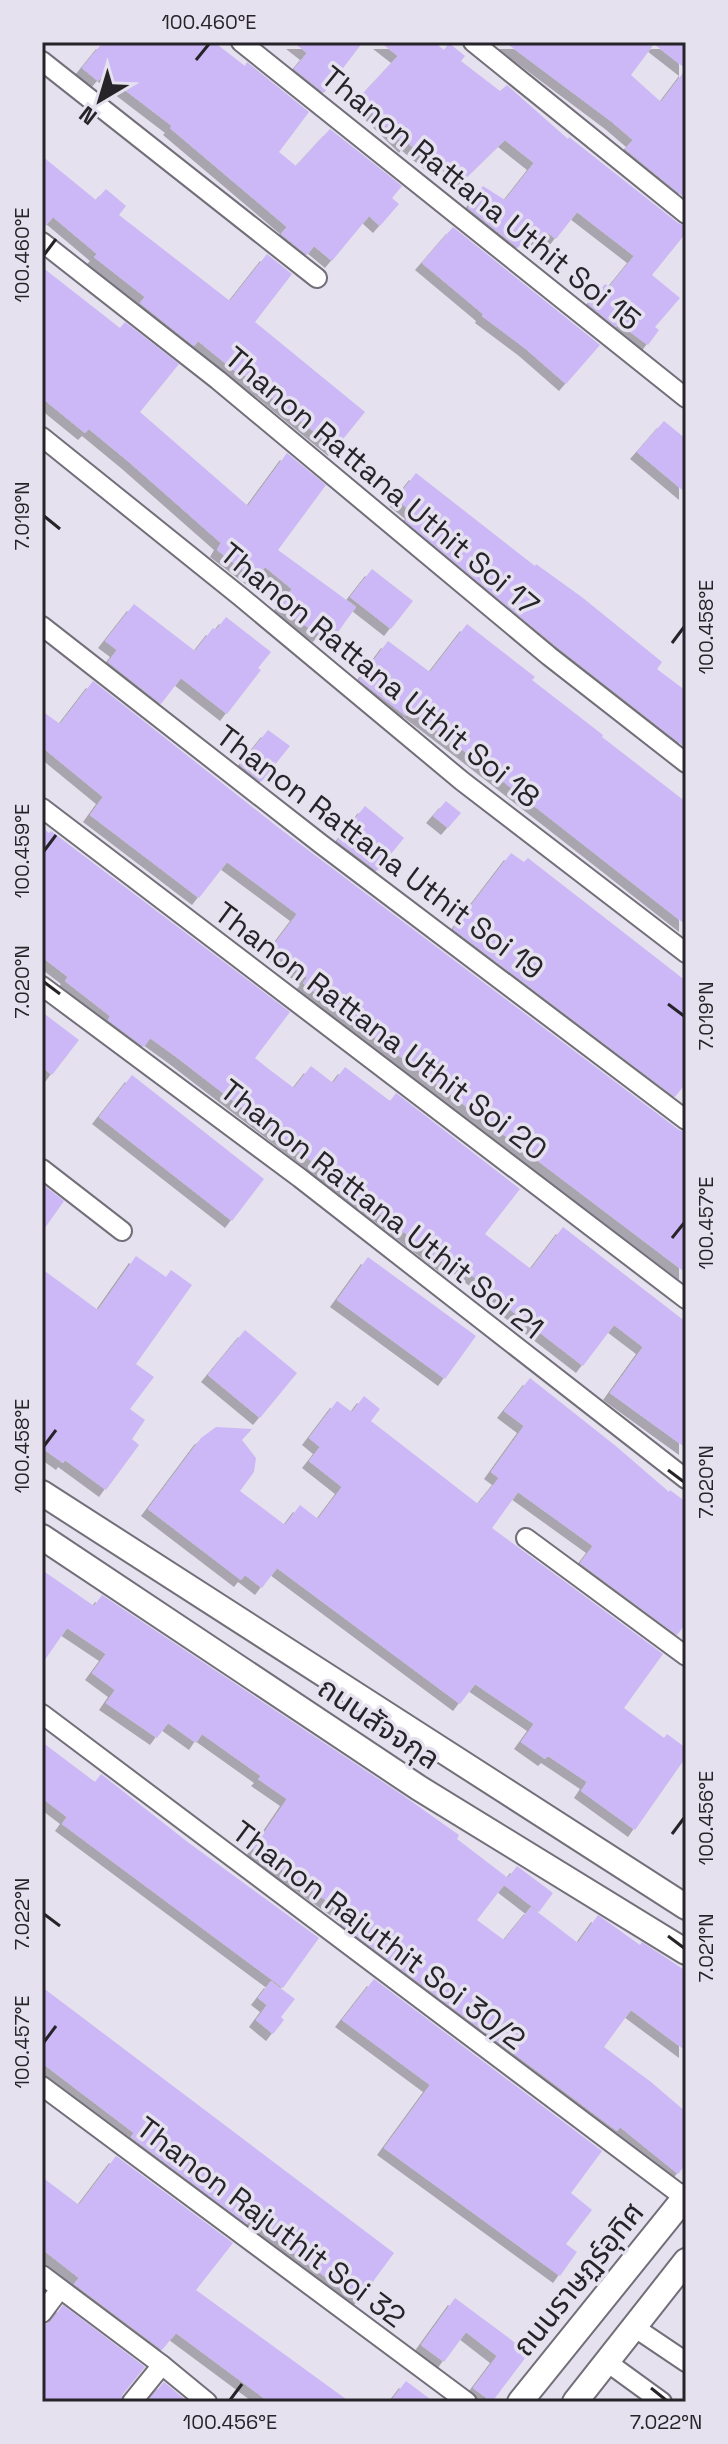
<svg xmlns="http://www.w3.org/2000/svg" width="728" height="2444" viewBox="0 0 728 2444" font-family="'Space Grotesk','Noto Sans Thai',sans-serif">
<defs>
<filter id="shadow"><feDropShadow dx="-7" dy="7" stdDeviation="0" flood-color="#0004"/></filter>
</defs>
<rect width="100%" height="100%" fill="#e5e1ee"/>
<g fill="#ccb8f6" filter="url(#shadow)">
<path d="M103,42H214L245,66L247,62L309,112L279,152L296,166L330,129L402,186L392,198L399,204L380,226L369,216L332,261L314,246L307,255L281,234L287,227L170,128L172,126L104,74L98,81L82,68Z"/>
<path d="M293,42H363L324,93L294,69L307,53Z"/>
<path d="M380,42H434L444,50L449,43L465,56L461,61L500,91L507,85L568,139L569,137L678,223L686,226V233L652,275L680,298L655,327L659,330L648,345L619,324L616,327L588,304L605,284L609,287L634,256L577,212L556,239L548,233L542,241L530,232L518,248L468,208L483,186L505,200L534,163L505,140L465,179L446,161L439,169L408,143L406,146L358,99L398,56Z"/>
<path d="M505,42H679L686,47V69L654,44L631,75L661,102L686,69V199L625,149L633,140L612,122Z"/>
<path d="M42,156L96,200L106,189L126,206L119,215L230,301L267,254L292,274L255,322L365,412L335,449L242,373L241,376L198,341L194,346L140,303L145,297L94,257L97,254L53,217L42,230Z"/>
<path d="M453,227L600,345L566,384L526,349L482,316L483,314L422,263Z"/>
<path d="M42,267L120,328L125,322L179,364L140,412L248,506L287,453L326,485L278,550L356,607L338,632L328,625L320,635L278,608L292,589L265,567L255,579L217,550L221,543L129,462L89,429L85,433L42,398Z"/>
<path d="M664,421L686,439V493L637,452Z"/>
<path d="M416,473L535,566L536,564L583,598L662,662L657,669L686,691V748L557,647L405,521L412,512L396,499Z"/>
<path d="M372,569L413,601L391,629L350,597Z"/>
<path d="M134,604L195,651L213,628L216,630L226,617L271,652L258,668L261,670L227,714L181,678L161,704L108,662L117,650L105,641Z"/>
<path d="M467,624L535,677L532,680L603,735L602,737L686,802V925L464,751L410,710L406,716L359,680L388,641L430,672Z"/>
<path d="M93,681L279,828L679,1130L686,1132V1273L303,983L307,978L270,950L297,914L227,862L199,898L90,815L103,797L42,747V711L60,724Z"/>
<path d="M268,730L290,746L261,782L240,765Z"/>
<path d="M446,801L461,813L448,828L433,816Z"/>
<path d="M365,806L404,838L377,871L337,841Z"/>
<path d="M42,827L49,833L51,831L290,1012L255,1058L270,1070L294,1088L311,1066L333,1083L345,1067L390,1101L396,1093L520,1189L485,1234L531,1269L563,1227L686,1322V1448L610,1393L643,1347L614,1325L583,1366L504,1305L506,1302L457,1264L453,1270L175,1056L150,1038L144,1047L108,1020L110,1016L65,981L68,977L42,957Z"/>
<path d="M511,853L524,862L528,858L686,981V1083L675,1097L453,929Z"/>
<path d="M42,1012L79,1040L52,1075L42,1067Z"/>
<path d="M132,1075L264,1179L232,1221L99,1117Z"/>
<path d="M42,1184L64,1201L42,1232Z"/>
<path d="M136,1256L166,1277L171,1270L192,1285L136,1364L154,1377L130,1409L145,1420L132,1439L139,1445L106,1490L65,1460L63,1463L42,1448V1269L98,1310Z"/>
<path d="M368,1257L476,1336L445,1379L337,1300Z"/>
<path d="M245,1330L297,1373L260,1418L208,1375Z"/>
<path d="M530,1378L617,1447L669,1492L670,1490L686,1502V1623L677,1635L580,1563L593,1546L518,1492L492,1528L663,1654L624,1708L664,1738L667,1734L686,1748V1757L635,1830L581,1791L587,1782L548,1756L545,1759L521,1742L534,1724L475,1684L460,1704L277,1568L262,1588L245,1575L241,1580L148,1509L201,1438L216,1427L252,1429L242,1440L256,1458L254,1472L240,1491L285,1525L300,1505L318,1519L342,1487L309,1461L320,1447L309,1438L337,1401L352,1412L364,1396L380,1409L371,1421L478,1504L499,1478L491,1472L524,1426L504,1411Z"/>
<path d="M42,1570L94,1606L102,1595L132,1615L401,1794L459,1835L457,1839L508,1878L517,1866L553,1893L539,1912L504,1885L477,1920L504,1940L531,1907L578,1943L598,1915L640,1945L642,1942L686,1971V2051L631,2010L604,2047L651,2082L686,2112V2164L678,2174L620,2127L617,2131L342,1925L348,1916L253,1849L287,1799L258,1779L261,1776L202,1734L196,1743L168,1723L157,1738L106,1703L115,1690L92,1673L106,1654L67,1628L42,1664Z"/>
<path d="M42,1742L95,1782L101,1774L189,1843L319,1938L283,1988L62,1824L67,1817L42,1798Z"/>
<path d="M374,1979L602,2151L571,2193L592,2210L566,2244L577,2252L560,2276L384,2148L430,2085L342,2020Z"/>
<path d="M271,1981L295,1999L281,2017L284,2020L273,2034L256,2020L267,2005L258,1998Z"/>
<path d="M42,1987L394,2253L358,2302L250,2220L247,2224L131,2137L134,2133L42,2063Z"/>
<path d="M116,2156L233,2243L196,2290L350,2402H269L176,2333L162,2350L74,2284L79,2278L42,2249V2177L79,2205Z"/>
<path d="M455,2298L529,2353L492,2402L473,2388L497,2356L466,2332L444,2362L421,2345Z"/>
<path d="M63,2305L145,2367L123,2394L120,2402H42V2326L51,2321Z"/>
<path d="M406,2381L434,2402H390Z"/>
<path d="M164,2382L188,2402H147Z"/>
</g>
<g fill="none" stroke-linecap="round" stroke-linejoin="round">
<defs>
<g id="minor">
<path d="M241,42L686,398"/>
<path d="M473,42L686,214"/>
<path d="M42,61L317,278"/>
<path d="M42,242L218,380L549,656L686,763"/>
<path d="M42,437L241,597L462,781L686,953"/>
<path d="M42,626L321,844L686,1120"/>
<path d="M42,808L686,1299"/>
<path d="M42,986L300,1178L686,1479"/>
<path d="M42,1169L122,1231"/>
<path d="M526,1538L686,1656"/>
<path d="M42,1714L685,2198"/>
<path d="M42,2086L467,2402"/>
<path d="M42,2275L162,2365L207,2402"/>
<path d="M42,2313L60,2289"/>
<path d="M634,2327L686,2362"/>
<path d="M607,2362L662,2402"/>
<path d="M132,2402L162,2365"/>
</g>
<g id="tertiary">
<path d="M42,1493L686,1907"/>
<path d="M42,1537L419,1788L686,1952"/>
<path d="M520,2402L686,2196"/>
<path d="M575,2402L686,2261"/>
</g>
</defs>
<use href="#minor" stroke="#726f79" stroke-width="22"/>
<use href="#tertiary" stroke="#726f79" stroke-width="28"/>
<use href="#minor" stroke="#fff" stroke-width="18"/>
<use href="#tertiary" stroke="#fff" stroke-width="24"/>
</g>
<path fill="none" stroke="#262429" stroke-width="3" d="M196,60L209,44M44,255L56,239M44,516L60,529M672,643L684,627M44,851L56,835M44,982L60,994M668,1004L684,1016M672,1238L684,1223M44,1446L56,1430M668,1470L684,1482M672,1834L684,1818M44,1914L60,1926M668,1936L684,1948M44,2042L56,2026M651,2388L666,2400M230,2400L242,2384"/>
<g text-anchor="middle" dominant-baseline="central" stroke-width="7" stroke-linejoin="round" paint-order="stroke">
<g font-size="30" fill="#262429" stroke="#e5e1ee">
<text transform="translate(481 198) rotate(39)">Thanon Rattana Uthit Soi 15</text>
<text transform="translate(382 481) rotate(40)">Thanon Rattana Uthit Soi 17</text>
<text transform="translate(380 675) rotate(39)">Thanon Rattana Uthit Soi 18</text>
<text transform="translate(380 852) rotate(37)">Thanon Rattana Uthit Soi 19</text>
<text transform="translate(381 1031) rotate(37)">Thanon Rattana Uthit Soi 20</text>
<text transform="translate(382 1209) rotate(38)">Thanon Rattana Uthit Soi 21</text>
<text transform="translate(379 1723) rotate(34)">ถนนสัจจกุล</text>
<text transform="translate(379 1935) rotate(37)">Thanon Rajuthit Soi 30/2</text>
<text transform="translate(271 2222) rotate(37)">Thanon Rajuthit Soi 32</text>
<text transform="translate(578 2279) rotate(-51)">ถนนราษฏร์อุทิศ</text>
</g>
</g>
<rect width="728" height="2444" fill="none" stroke="#e5e1ee" stroke-width="88"/>
<g transform="translate(100 100) rotate(218)" stroke="#e5e1ee" stroke-width="6" paint-order="stroke">
<path d="M0-6L14 30L0 20L-14 30Z" fill="#262429"/>
<text y="-12" font-size="22" font-weight="bold" text-anchor="middle" fill="#262429">N</text>
</g>
<rect x="44" y="44" width="640" height="2356" fill="none" stroke="#262429" stroke-width="3"/>
<g font-size="20" text-anchor="middle" fill="#262429">
<text x="209" y="29">100.460°E</text>
<text transform="translate(22 255) rotate(-90)" y="7">100.460°E</text>
<text transform="translate(22 516) rotate(-90)" y="7">7.019°N</text>
<text transform="translate(706 627) rotate(-90)" y="7">100.458°E</text>
<text transform="translate(22 851) rotate(-90)" y="7">100.459°E</text>
<text transform="translate(22 982) rotate(-90)" y="7">7.020°N</text>
<text transform="translate(706 1016) rotate(-90)" y="7">7.019°N</text>
<text transform="translate(706 1223) rotate(-90)" y="7">100.457°E</text>
<text transform="translate(22 1446) rotate(-90)" y="7">100.458°E</text>
<text transform="translate(706 1482) rotate(-90)" y="7">7.020°N</text>
<text transform="translate(706 1818) rotate(-90)" y="7">100.456°E</text>
<text transform="translate(22 1914) rotate(-90)" y="7">7.022°N</text>
<text transform="translate(706 1948) rotate(-90)" y="7">7.021°N</text>
<text transform="translate(22 2042) rotate(-90)" y="7">100.457°E</text>
<text x="230" y="2429">100.456°E</text>
<text x="666" y="2429">7.022°N</text>
</g>
</svg>
